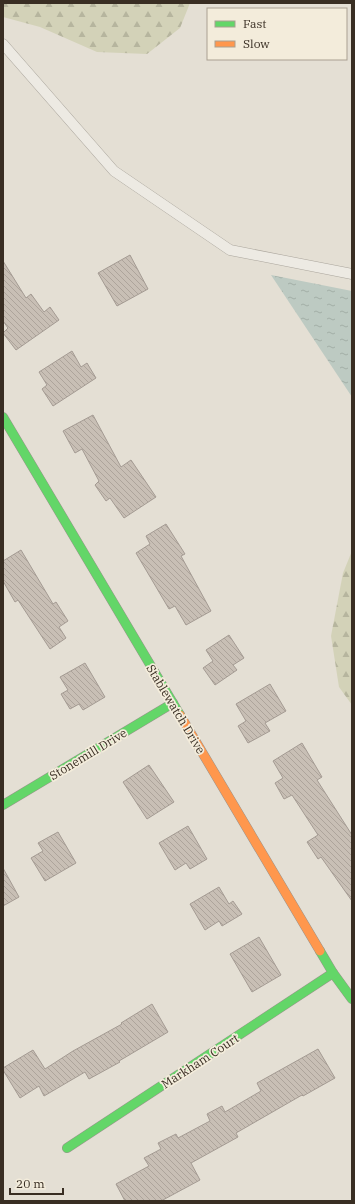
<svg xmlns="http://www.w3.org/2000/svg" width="355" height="1204" viewBox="0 0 355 1204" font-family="'IBM Plex Serif',serif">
<defs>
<pattern id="forest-firs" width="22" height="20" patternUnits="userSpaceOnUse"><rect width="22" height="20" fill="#d3d2b8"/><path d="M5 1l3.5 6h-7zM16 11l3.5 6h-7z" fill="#b6b59e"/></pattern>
<pattern id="water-ripples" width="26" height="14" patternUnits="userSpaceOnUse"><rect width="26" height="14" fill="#bdcac2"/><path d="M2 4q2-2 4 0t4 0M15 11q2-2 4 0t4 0" fill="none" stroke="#a3aea6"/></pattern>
<pattern id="building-back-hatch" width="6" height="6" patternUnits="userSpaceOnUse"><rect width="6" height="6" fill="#c8bfb5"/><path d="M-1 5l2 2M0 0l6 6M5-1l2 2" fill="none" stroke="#ada49b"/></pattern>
</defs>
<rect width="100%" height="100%" fill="#e4dfd4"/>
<g fill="url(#forest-firs)">
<path d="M3,3H190L180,28L147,54L97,52L40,27L3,17Z"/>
<path d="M352,551V705L339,687L331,636L343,573Z"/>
</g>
<path fill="url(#water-ripples)" d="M271,275L352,291V397Z"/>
<g fill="url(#building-back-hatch)" stroke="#a49b93">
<path d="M130,255L148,289L117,306L98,273Z"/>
<path d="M3,261L26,298L31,294L44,312L50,307L59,320L16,350L3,333L8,328L3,321Z"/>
<path d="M72,351L81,367L87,363L96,378L53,406L42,389L47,385L39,372Z"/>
<path d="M93,415L121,467L131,460L156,497L124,518L110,498L106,501L95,485L99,481L82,449L75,453L63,431Z"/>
<path d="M166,524L185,554L181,556L211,611L186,625L175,606L169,609L136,553L150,544L146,536Z"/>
<path d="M21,550L53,604L56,602L68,621L59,627L66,638L50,649L18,600L15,602L3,581V561Z"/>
<path d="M229,635L244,658L233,665L237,670L215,685L203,668L213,661L206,650Z"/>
<path d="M85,663L105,697L83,710L79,704L70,709L61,694L68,690L60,677Z"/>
<path d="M270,684L286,711L265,723L270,731L248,743L238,726L246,721L236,704Z"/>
<path d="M302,743L322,777L317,780L352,835V901L321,857L318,859L307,842L318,835L292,795L284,799L275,783L283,778L273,761Z"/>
<path d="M149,765L174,802L147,819L123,782Z"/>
<path d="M188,826L207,859L190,869L186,863L175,870L159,843Z"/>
<path d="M58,832L76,863L45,881L31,858L43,851L38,843Z"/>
<path d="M3,868L19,897L3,906Z"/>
<path d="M219,887L229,904L233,901L242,914L222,926L219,921L205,930L190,904Z"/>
<path d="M259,937L281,975L252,992L230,954Z"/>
<path d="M152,1004L168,1032L119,1061L120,1062L89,1079L85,1072L44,1096L39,1086L20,1098L3,1070V1068L33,1050L45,1069L73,1051L122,1024L121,1023Z"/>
<path d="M318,1049L335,1078L303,1096L302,1095L236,1133L238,1137L191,1163L200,1180L161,1201H125L116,1184L149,1166L144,1158L161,1149L158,1143L176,1134L178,1138L210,1121L207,1114L222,1106L225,1112L261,1091L257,1083Z"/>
</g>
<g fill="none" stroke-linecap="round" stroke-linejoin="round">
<defs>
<path id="lane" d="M3,44L114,171L230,250L352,274"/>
<g id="fast">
<path d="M3,417L180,715"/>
<path d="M3,805L173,703"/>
<path d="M320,951L333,973L352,999"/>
<path d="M67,1148L333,973"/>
</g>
<path id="slow" d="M180,715L320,951"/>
</defs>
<use href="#lane" stroke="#aaa59c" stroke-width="11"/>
<use href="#fast" stroke="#9a948c" stroke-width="10"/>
<use href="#slow" stroke="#9a948c" stroke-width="10"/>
<use href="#lane" stroke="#edeae3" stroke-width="10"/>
<use href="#fast" stroke="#63d668" stroke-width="9"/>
<use href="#slow" stroke="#ff974d" stroke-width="9"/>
</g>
<g text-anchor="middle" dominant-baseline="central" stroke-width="3.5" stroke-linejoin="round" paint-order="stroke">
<g font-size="12" fill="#392e23" stroke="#f3ecdb">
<text transform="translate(176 709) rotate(59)">Stablewatch Drive</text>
<text transform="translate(88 754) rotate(-31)">Stonemill Drive</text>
<text transform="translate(200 1061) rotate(-33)">Markham Court</text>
</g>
</g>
<rect width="355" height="1204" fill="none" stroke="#392e23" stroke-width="8"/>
<rect x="207" y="8" width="140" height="52" fill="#f3ecdb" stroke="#a9a091"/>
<rect x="215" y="21" width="20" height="6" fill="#63d668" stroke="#a9a091"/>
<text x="243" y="28" font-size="12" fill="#392e23">Fast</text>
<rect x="215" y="41" width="20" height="6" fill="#ff974d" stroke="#a9a091"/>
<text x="243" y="48" font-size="12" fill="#392e23">Slow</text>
<path d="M10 1188v6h53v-6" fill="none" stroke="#392e23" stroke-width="2"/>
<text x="16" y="1188" font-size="12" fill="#392e23" stroke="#f3ecdb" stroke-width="3" paint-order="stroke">20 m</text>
</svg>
